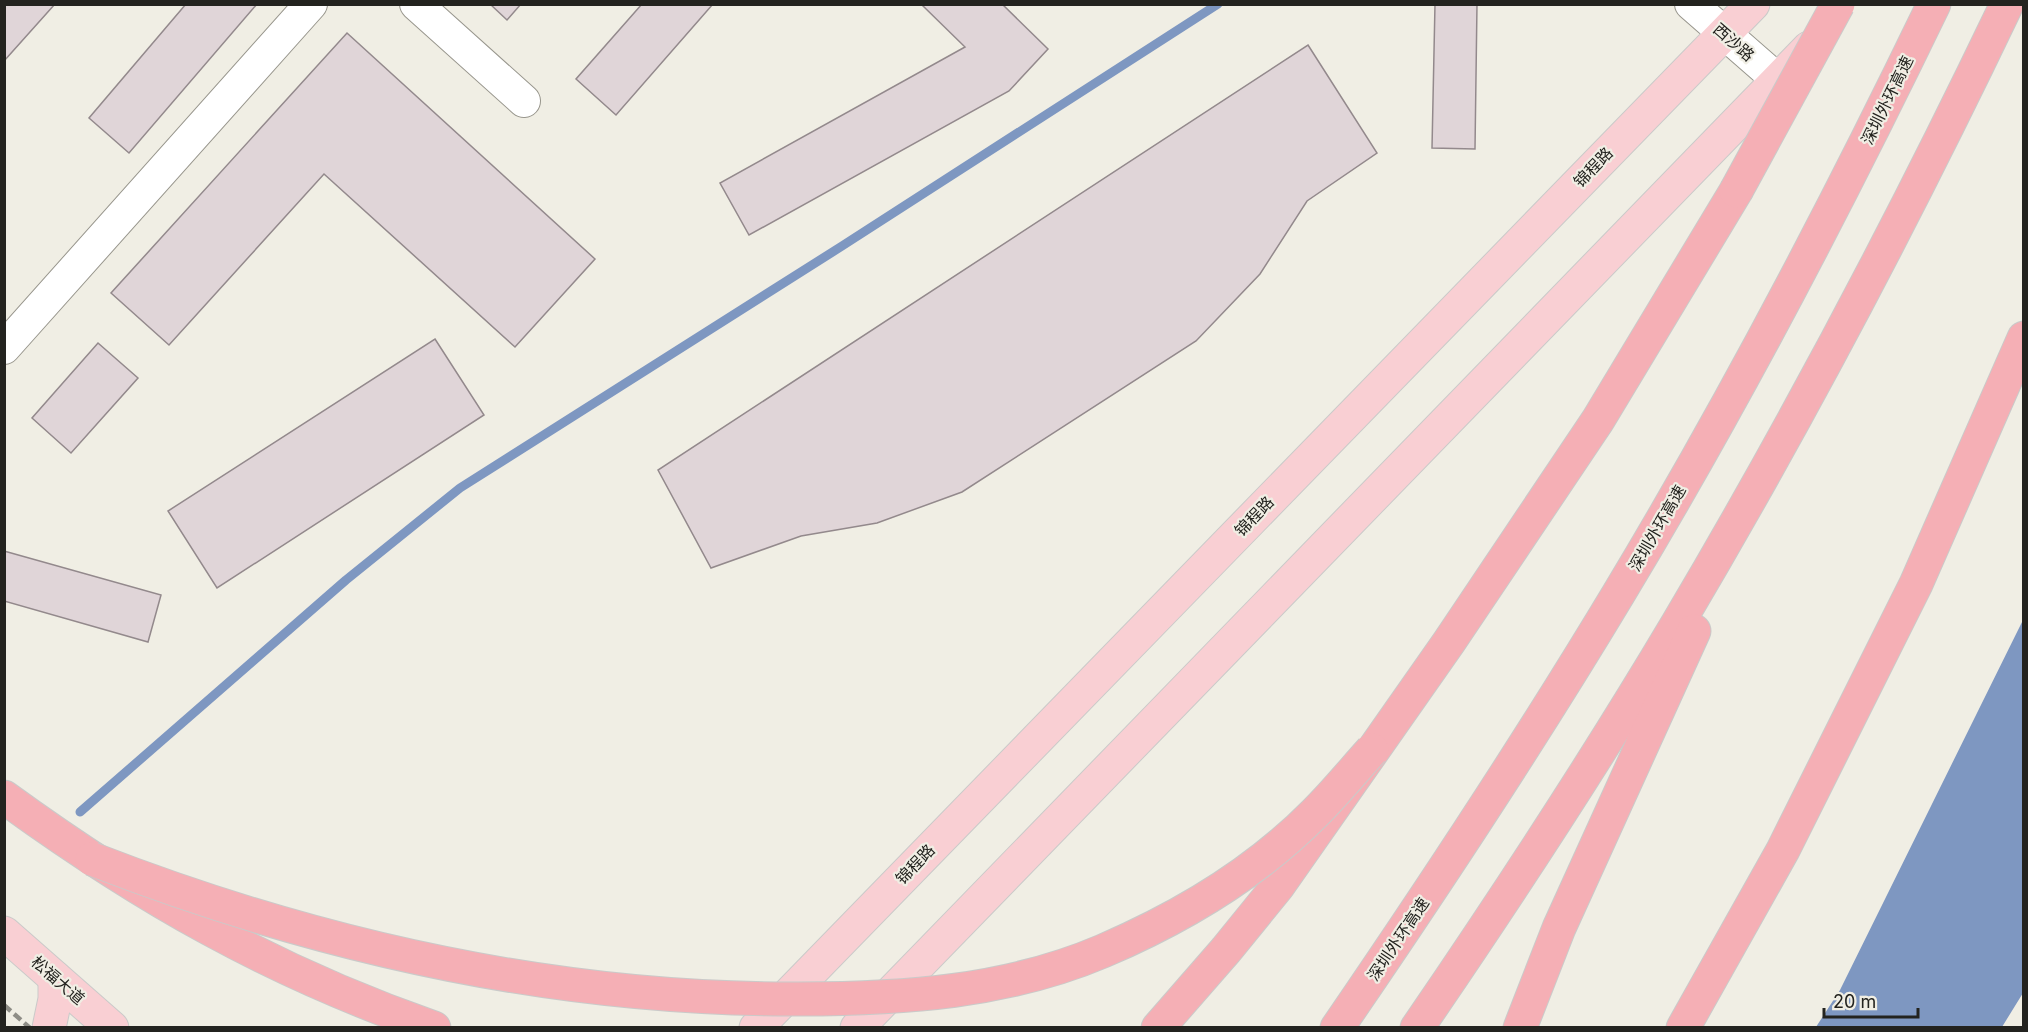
<svg xmlns="http://www.w3.org/2000/svg" width="2028" height="1032" viewBox="0 0 2028 1032" font-family="Inter,'Noto Sans SC',sans-serif">
<rect width="100%" height="100%" fill="#f0eee4"/>
<path fill="#7e97c1" d="M2023,620V993L2002,1027H1816L1840,990Z"/>
<g fill="none" stroke-linecap="round" stroke-linejoin="round">
<path stroke="#7e97c1" stroke-width="9" d="M80,812L346,580L460,488L842,246L1218,4"/>
</g>
<g fill="#e0d5d8" stroke="#93898c" stroke-width="1.5">
<path d="M4,4H55L4,61Z"/>
<path d="M186,4H257L129,153L89,118Z"/>
<path d="M490,4H521L507,20Z"/>
<path d="M642,4H713L616,115L576,79Z"/>
<path d="M921,4H1002L1048,49L1009,91L749,235L720,183L965,47Z"/>
<path d="M1435,4H1477L1475,149L1432,148Z"/>
<path d="M347,33L595,259L515,347L324,174L169,345L111,293Z"/>
<path d="M1308,45L1377,153L1307,201L1260,274L1196,341L962,492L877,523L801,536L711,568L658,470Z"/>
<path d="M435,339L484,415L217,588L168,511Z"/>
<path d="M98,343L138,378L71,453L32,418Z"/>
<path d="M4,551L161,595L148,642L4,601Z"/>
</g>
<g fill="none" stroke-linecap="round" stroke-linejoin="round">
<defs>
<g id="minor">
<path d="M416,4L524,101"/>
<path d="M1691,4L1778,80"/>
<path d="M4,348L311,4"/>
</g>
<g id="major">
<path d="M4,933L112,1028"/>
<path d="M49,1028L55,999V978"/>
<path d="M756,1028L1753,4"/>
<path d="M857,1028L1809,48"/>
</g>
<g id="highway">
<path d="M4,797C143,898 271,971 434,1028"/>
<path d="M1158,1028L1226,950L1278,886L1449,642L1598,420L1736,191"/>
<path d="M1337,1028C1435,885 1530,741 1619,593C1734,402 1837,205 1934,4"/>
<path d="M1417,1028C1508,895 1596,761 1678,623C1797,422 1906,215 2007,4"/>
<path d="M1520,1028L1559,928L1694,631"/>
<path d="M1683,1028L1783,850L1916,584L2024,338"/>
</g>
</defs>
<use href="#minor" stroke="#98968d" stroke-width="34"/>
<use href="#major" stroke="#cacac9" stroke-width="35"/>
<use href="#highway" stroke="#cacac9" stroke-width="35"/>
<use href="#minor" stroke="#fff" stroke-width="32"/>
<use href="#major" stroke="#f9cfd3" stroke-width="33"/>
<use href="#highway" stroke="#f5afb5" stroke-width="33"/>
<path stroke="#8e8d86" stroke-width="4.5" stroke-dasharray="9 4.5" stroke-linecap="butt" d="M4,1005L30,1028"/>
<defs>
<g id="highway-bridge">
<path d="M1736,191L1838,4"/>
<path d="M92,859C319,947 555,1000 799,999C903,999 1007,992 1103,951C1180,918 1257,872 1316,812C1336,792 1353,771 1372,750"/>
</g>
</defs>
<use href="#highway-bridge" stroke="#cacac9" stroke-width="35" stroke-linecap="butt"/>
<use href="#highway-bridge" stroke="#f5afb5" stroke-width="33"/>
</g>
<g text-anchor="middle" dominant-baseline="central" stroke-width="4.5" stroke-linejoin="round" paint-order="stroke">
<g font-size="16" fill="#23231f" stroke="#f0eee4">
<text transform="translate(1734 42) rotate(41)">西沙路</text>
<text transform="translate(1887 100) rotate(-64)">深圳外环高速</text>
<text transform="translate(1593 167) rotate(-46)">锦程路</text>
<text transform="translate(1254 516) rotate(-46)">锦程路</text>
<text transform="translate(1657 528) rotate(-60)">深圳外环高速</text>
<text transform="translate(915 864) rotate(-46)">锦程路</text>
<text transform="translate(1398 939) rotate(-56)">深圳外环高速</text>
<text transform="translate(58 980) rotate(41)">松福大道</text>
</g>
</g>
<rect width="2028" height="1032" fill="none" stroke="#23231f" stroke-width="12"/>
<path d="M1824 1008v9h94v-9" fill="none" stroke="#23231f" stroke-width="3"/>
<text x="1833" y="1008" font-size="18" fill="#23231f" stroke="#f0eee4" stroke-width="4.5" paint-order="stroke">20 m</text>
</svg>
